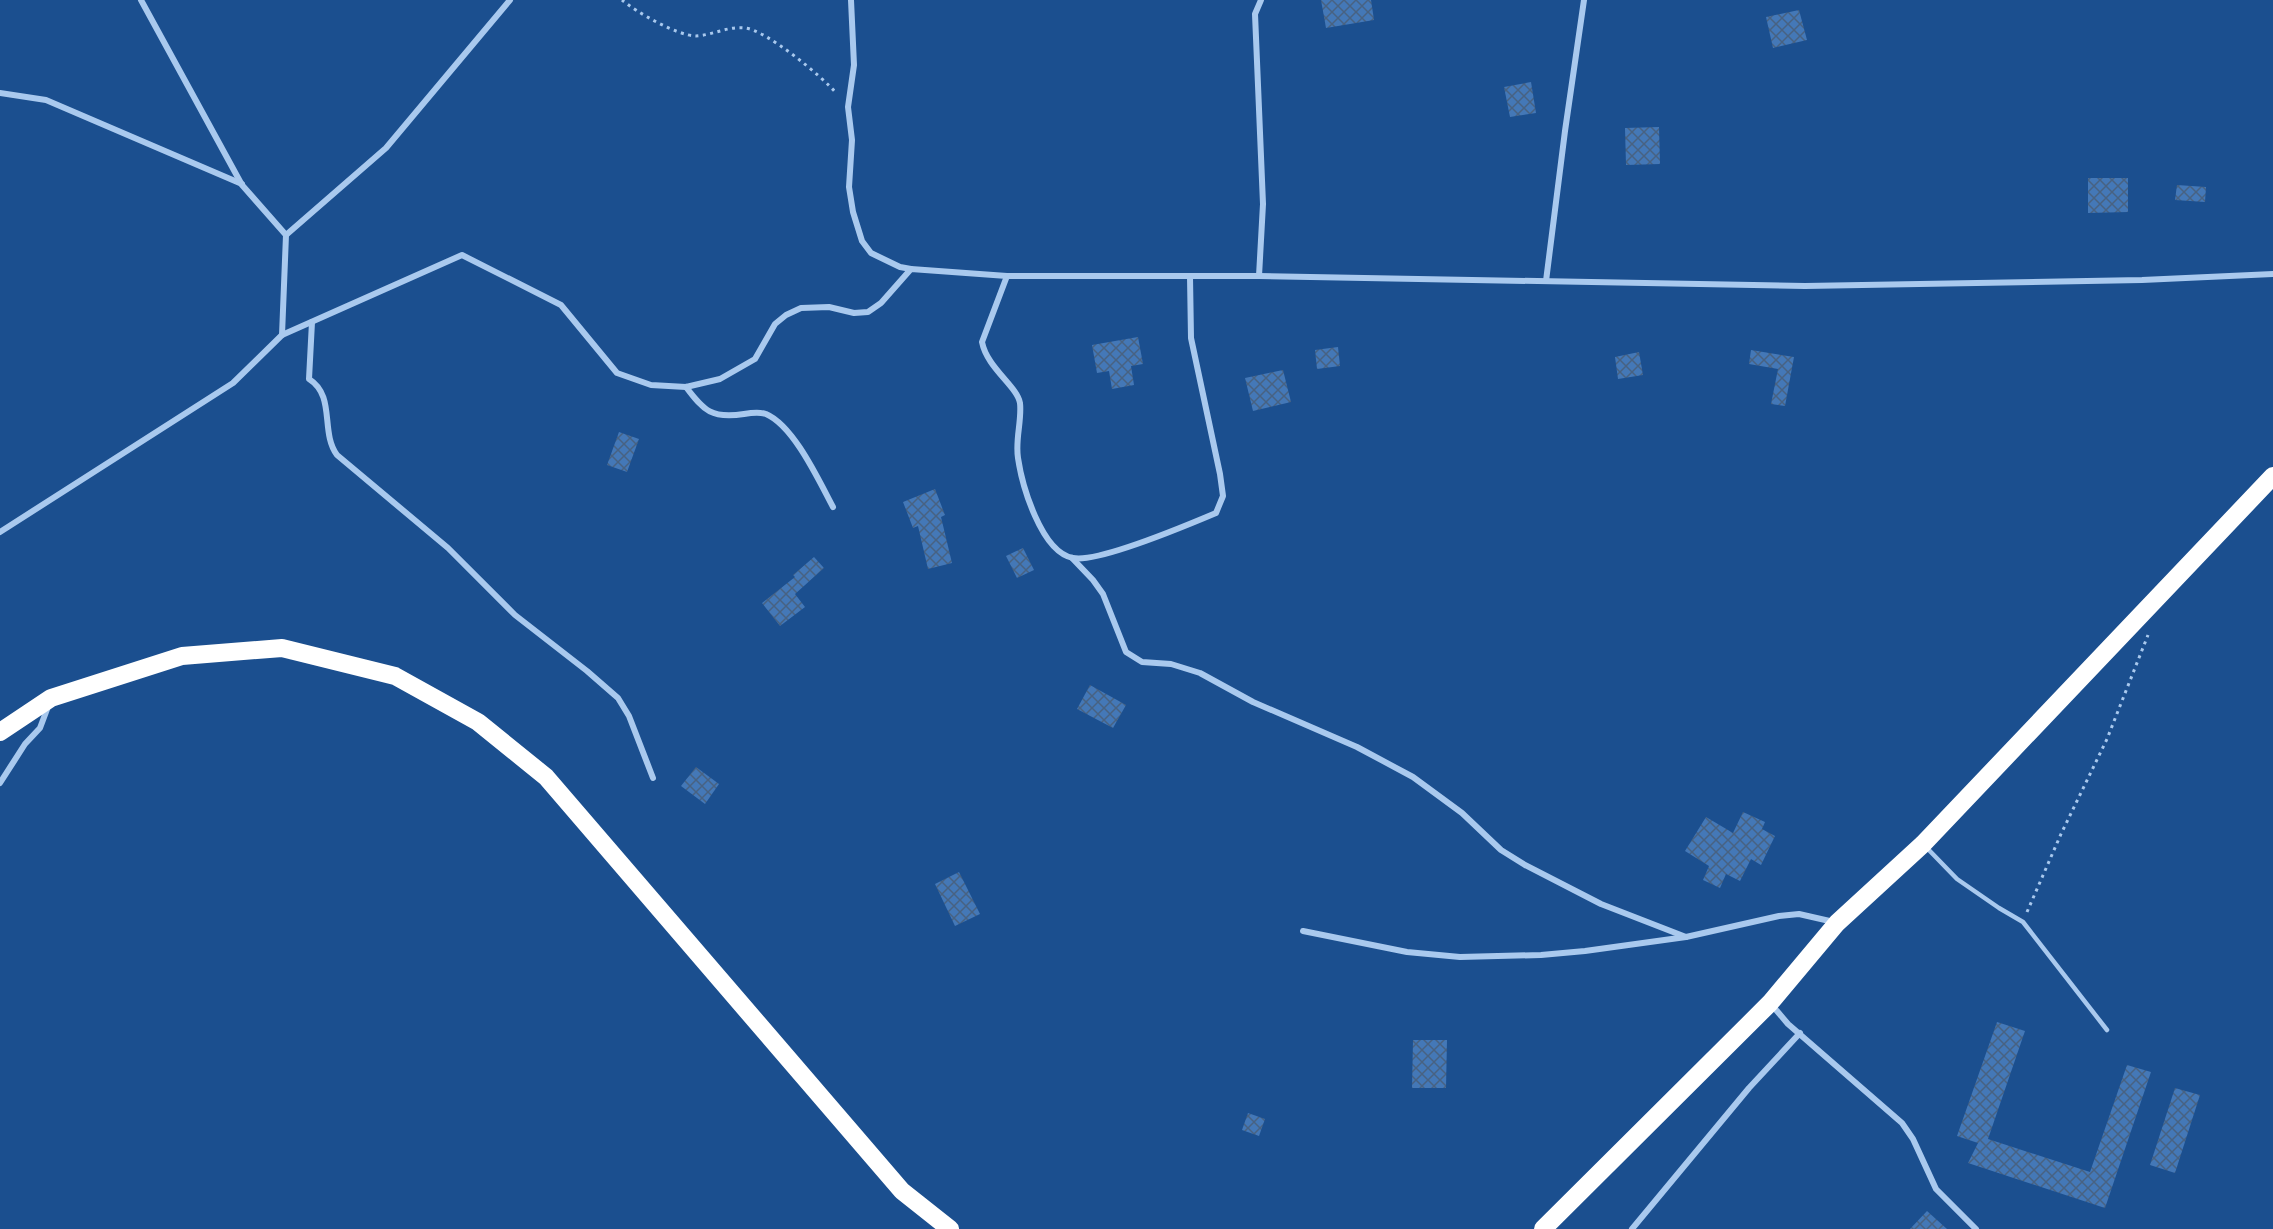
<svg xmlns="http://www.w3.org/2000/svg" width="2273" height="1229" viewBox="0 0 2273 1229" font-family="Helvetica,sans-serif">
<defs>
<pattern id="building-cross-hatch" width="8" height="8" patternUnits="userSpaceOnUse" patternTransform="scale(1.5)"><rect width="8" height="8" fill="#4478b7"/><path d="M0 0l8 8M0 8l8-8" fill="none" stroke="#486282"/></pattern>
</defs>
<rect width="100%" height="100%" fill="#1b4f8f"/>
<g fill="url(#building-cross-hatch)">
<path d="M1321,0H1371L1374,20L1326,28Z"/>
<path d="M1799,10L1807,40L1773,48L1766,17Z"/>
<path d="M1531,82L1536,113L1510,117L1504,87Z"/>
<path d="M1659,127L1660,164L1626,165L1625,128Z"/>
<path d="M2088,178H2128V212L2088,213Z"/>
<path d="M2177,185L2206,187L2205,202L2175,200Z"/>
<path d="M1138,337L1143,364L1131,366L1134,385L1112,389L1109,371L1097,373L1092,345Z"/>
<path d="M1338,347L1340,366L1317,369L1315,350Z"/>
<path d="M1751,350L1794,357L1785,406L1771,404L1778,369L1749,364Z"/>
<path d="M1639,352L1643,375L1618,379L1615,357Z"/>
<path d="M1283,370L1291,402L1253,411L1245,378Z"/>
<path d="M619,432L639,439L627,472L607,465Z"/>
<path d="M935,489L945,515L941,517L952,563L928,569L918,526L913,528L903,502Z"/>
<path d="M1023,548L1034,570L1017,578L1006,556Z"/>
<path d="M814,557L824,568L795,594L805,607L780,626L762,603L795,577L793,575Z"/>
<path d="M1090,685L1126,705L1113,728L1077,709Z"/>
<path d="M696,767L719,784L705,804L681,786Z"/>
<path d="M1743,812L1765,822L1762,829L1775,836L1761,865L1751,859L1740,881L1726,874L1720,888L1703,880L1709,866L1685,851L1706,817L1733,833Z"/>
<path d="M959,872L980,914L955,926L935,884Z"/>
<path d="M1997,1022L2025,1031L1988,1139L2090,1172L2127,1065L2151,1072L2105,1208L1968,1163L1978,1143L1957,1136Z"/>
<path d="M1413,1040H1447L1446,1088H1412Z"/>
<path d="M2175,1088L2200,1095L2175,1173L2150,1165Z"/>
<path d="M1248,1113L1265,1119L1259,1136L1242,1130Z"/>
<path d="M1927,1211L1947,1229H1910Z"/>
</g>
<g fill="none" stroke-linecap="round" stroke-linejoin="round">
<g stroke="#a9c9ee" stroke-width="3" stroke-dasharray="3 4.5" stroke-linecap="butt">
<path d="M622,0C636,12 678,36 696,36C713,35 728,26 745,28C766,30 823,77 837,94"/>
<path d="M2027,912L2061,834L2107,739L2148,635"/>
</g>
<path stroke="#a9c9ee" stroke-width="4.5" d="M1925,846L1957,879L1999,908L2023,922L2107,1030"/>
<g stroke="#a9c9ee" stroke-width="6">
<path d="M141,0L242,185L286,235"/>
<path d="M851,0L854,65L848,107L852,140L849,187L853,212L862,241L871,253L900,267L911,269"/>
<path d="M0,93L46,100L242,184"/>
<path d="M1007,276L982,342C987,368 1017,386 1020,403C1022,421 1015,439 1018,458C1022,485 1041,552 1073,558C1097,563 1190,524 1216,513L1223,496L1220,474L1191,338L1190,277"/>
<path d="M1259,276L1263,204L1255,14L1261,0"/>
<path d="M1546,281L1565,131L1584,0"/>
<path d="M312,322L309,379C336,396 320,432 337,455L448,548L515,615L587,671L618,698L629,716L653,778"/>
<path d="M282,335L286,235L386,148L510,0"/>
<path d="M686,387C704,411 712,419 744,414C750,413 760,412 766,414C794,426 819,481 833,507"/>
<path d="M0,532L233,383L282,335L462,255L561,305L617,373L651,385L686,387L720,379L755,359L775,324L786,315L801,308L829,307L854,313L868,312L881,303L911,269L1007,276H1259L1805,286L2142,280L2273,274"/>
<path d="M1072,558L1093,580L1103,594L1126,652L1142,662L1171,664L1200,673L1253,702L1357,747L1413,777L1462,813L1501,850L1525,865L1601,904L1686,937"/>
<path d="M0,783L25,744L40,728L49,704"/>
<path d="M1303,931L1407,952L1460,957L1541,955L1585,951L1686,937L1779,916L1799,914L1834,922"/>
<path d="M1771,1004L1788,1024L1902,1123L1913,1139L1936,1189L1976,1229"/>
<path d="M1632,1229L1749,1088L1800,1033"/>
</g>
<g stroke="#fff" stroke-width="18">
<path d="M0,732L51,698L182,656L282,648L395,676L478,722L546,777L902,1191L950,1229"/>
<path d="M1543,1229L1770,1003L1837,923L1923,844L2273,476"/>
</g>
</g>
</svg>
